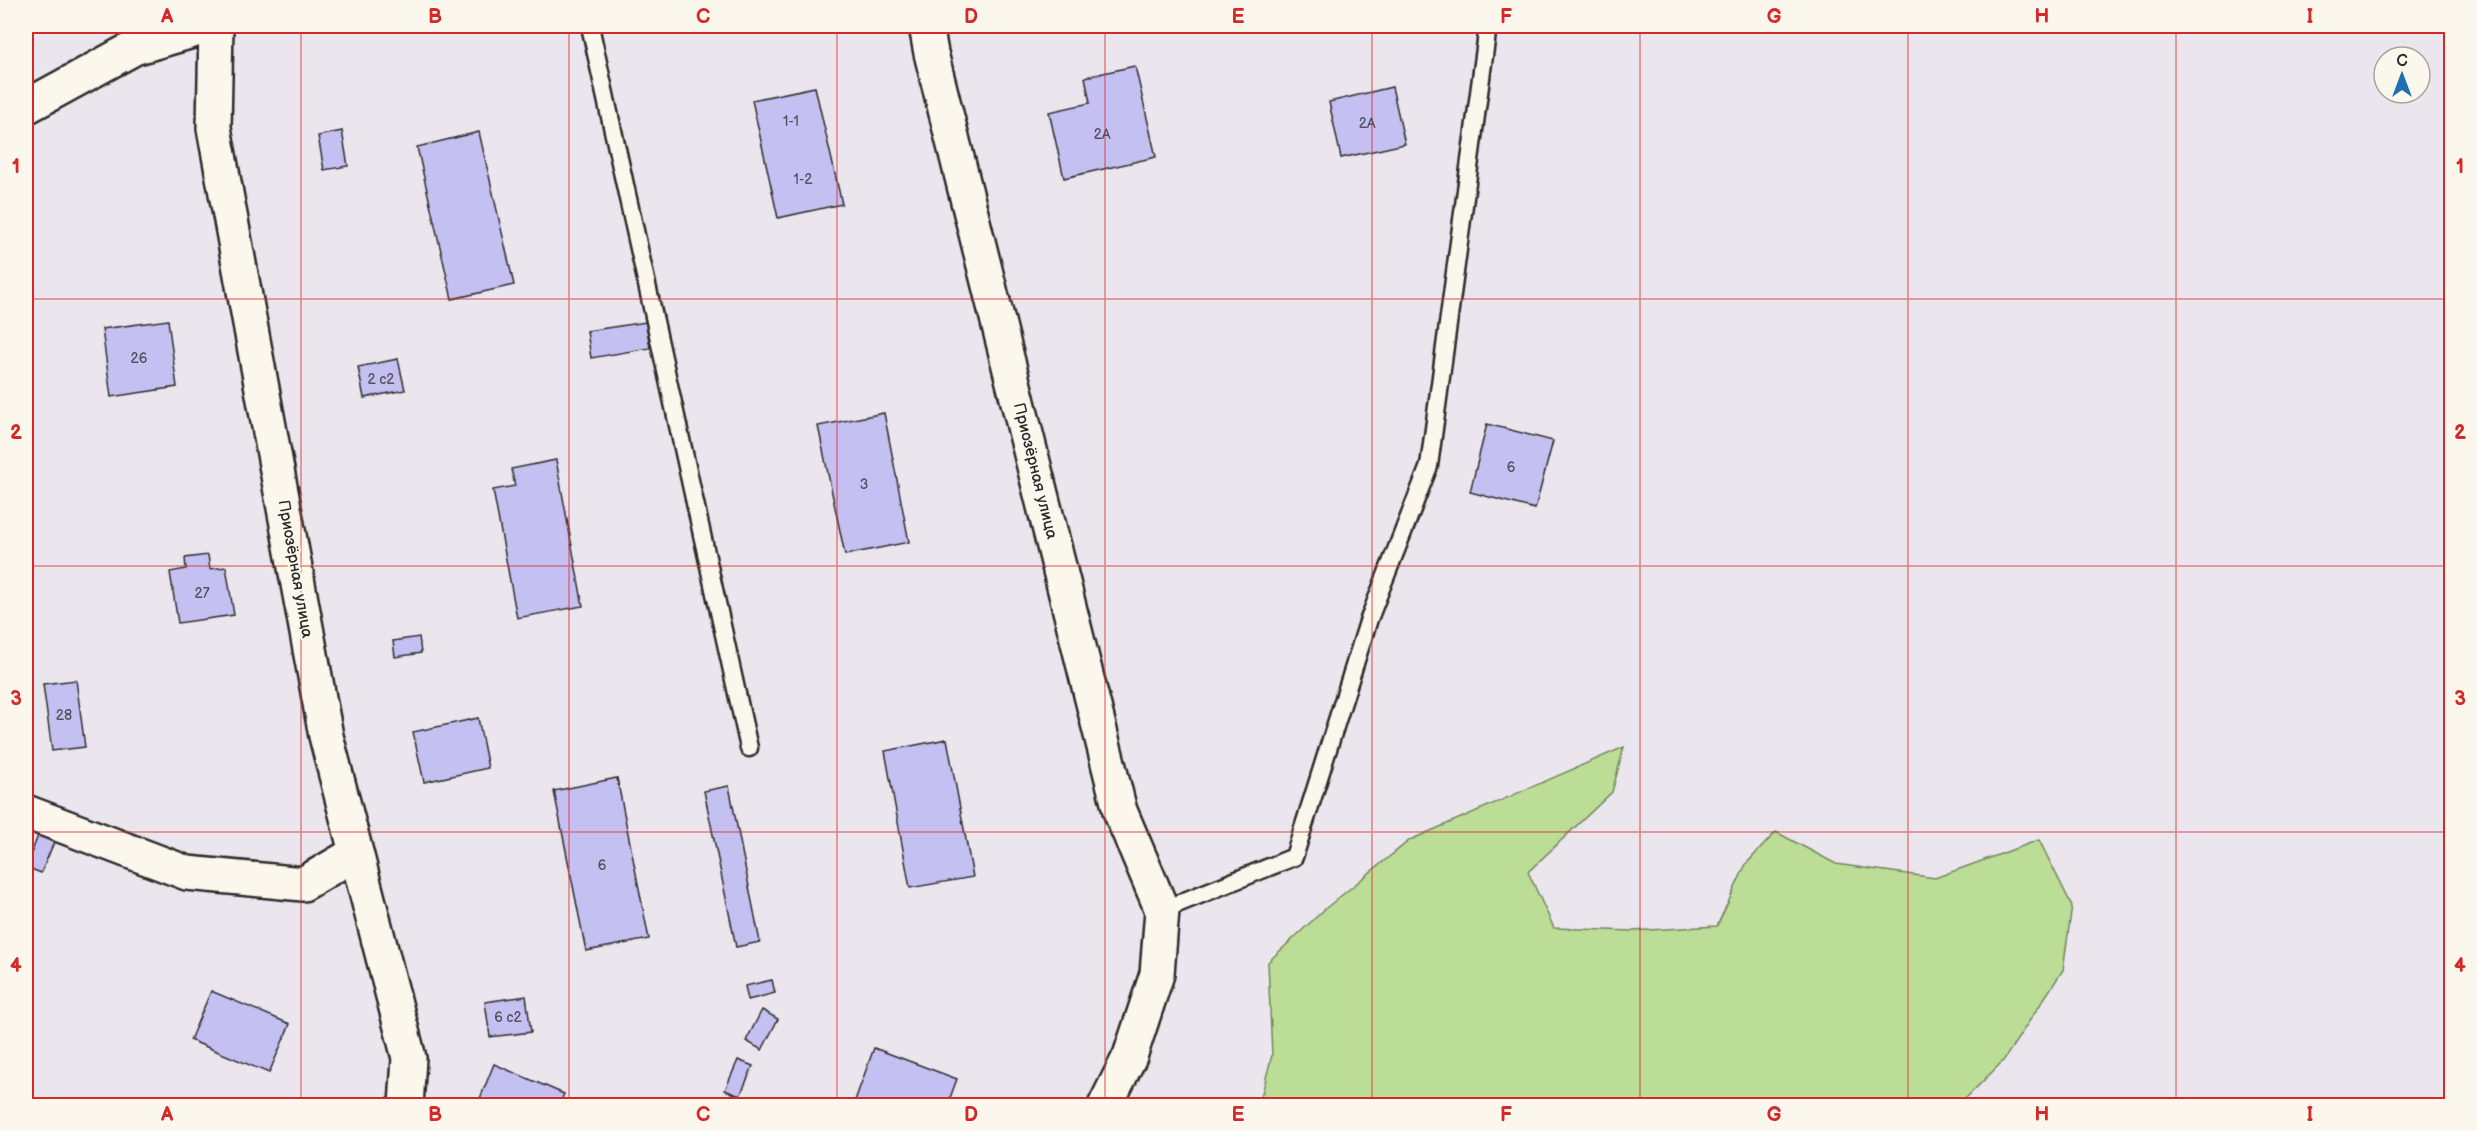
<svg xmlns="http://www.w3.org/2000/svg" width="2477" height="1131" viewBox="0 0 2477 1131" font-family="'Balsamiq Sans',sans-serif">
<rect width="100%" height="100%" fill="#ebe6ee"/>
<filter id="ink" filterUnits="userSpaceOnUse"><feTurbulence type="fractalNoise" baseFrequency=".0167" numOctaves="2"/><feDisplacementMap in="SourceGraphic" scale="12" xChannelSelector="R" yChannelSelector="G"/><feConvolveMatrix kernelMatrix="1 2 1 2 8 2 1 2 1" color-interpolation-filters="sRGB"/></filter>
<g filter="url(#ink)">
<path fill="#bcdd96" stroke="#748460" stroke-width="1.5" d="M1624,747L1612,792L1528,872L1554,928L1632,931L1717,926L1746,864L1776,832L1836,864L1935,878L2039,840L2072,906L2063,970L2003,1061L1959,1105H1259L1272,1055L1268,962L1326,908L1410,840Z"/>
<g fill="#c5c0f2" stroke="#2b2b2b" stroke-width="1.5">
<path d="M1135,66L1156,157L1064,178L1049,112L1090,103L1085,77Z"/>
<path d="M815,87L842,204L778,218L752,100Z"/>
<path d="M1392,87L1405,144L1341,158L1329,102Z"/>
<path d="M342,131L348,166L324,170L318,136Z"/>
<path d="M479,132L514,285L452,299L417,147Z"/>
<path d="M168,320L177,387L111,397L102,329Z"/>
<path d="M646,322L650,348L591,358L587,331Z"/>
<path d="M398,359L405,390L364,398L358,367Z"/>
<path d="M884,413L909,542L845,555L818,426Z"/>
<path d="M1487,424L1553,441L1535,509L1470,492Z"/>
<path d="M556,460L583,606L517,618L493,490L515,486L511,469Z"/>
<path d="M208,555L210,569L226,567L234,615L178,623L170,572L186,569L185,558Z"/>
<path d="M419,637L421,653L395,657L393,641Z"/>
<path d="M76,680L85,747L52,751L43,684Z"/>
<path d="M478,718L488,768L424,782L413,732Z"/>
<path d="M947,739L973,877L910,888L885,751Z"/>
<path d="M617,778L649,939L586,951L554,791Z"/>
<path d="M729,786L760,942L736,947L704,791Z"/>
<path d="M39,833L55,840L41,873L26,867Z"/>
<path d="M772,980L775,993L748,1000L745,986Z"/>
<path d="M211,991L290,1024L269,1073L190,1040Z"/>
<path d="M526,996L531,1032L490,1037L485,1002Z"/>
<path d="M762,1010L778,1019L762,1050L746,1041Z"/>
<path d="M874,1048L957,1079L947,1106H853Z"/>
<path d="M738,1060L753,1066L740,1096L725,1090Z"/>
<path d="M494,1064L564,1094L559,1106H477Z"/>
</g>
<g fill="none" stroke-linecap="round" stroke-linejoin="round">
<defs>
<g id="lane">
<path d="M590,26L749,748"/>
<path d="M1162,910L1294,857L1369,619L1429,466L1488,26"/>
</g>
<g id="street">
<path d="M216,26L214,128L326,736L409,1058L406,1106"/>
<path d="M926,26L931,53L1120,811L1162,910L1157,974L1130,1056L1105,1106"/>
<path d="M26,107L134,48L210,26"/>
<path d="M26,812L187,873L303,884L356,853"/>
</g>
</defs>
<use href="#lane" stroke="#2b2b2b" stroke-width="21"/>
<use href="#street" stroke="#2b2b2b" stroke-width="38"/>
<use href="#lane" stroke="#fbf7ec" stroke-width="16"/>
<use href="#street" stroke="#fbf7ec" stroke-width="33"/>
</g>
</g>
<path fill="none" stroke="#d62828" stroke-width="1.5" stroke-opacity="0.55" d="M301,26V1106M569,26V1106M837,26V1106M1105,26V1106M1372,26V1106M1640,26V1106M1908,26V1106M2176,26V1106M26,299H2452M26,566H2452M26,832H2452"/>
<g text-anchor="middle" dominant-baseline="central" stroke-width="4.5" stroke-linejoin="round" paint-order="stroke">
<g font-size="14" fill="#52505d">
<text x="791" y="121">1-1</text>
<text x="1367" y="123">2А</text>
<text x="1102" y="134">2А</text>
<text x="803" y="179">1-2</text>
<text x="139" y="358">26</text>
<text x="381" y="379">2 с2</text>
<text x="1511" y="467">6</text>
<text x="864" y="484">3</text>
<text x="202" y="593">27</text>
<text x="64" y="715">28</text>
<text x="602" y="865">6</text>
<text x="508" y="1017">6 с2</text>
</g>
<g font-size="16" fill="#2b2b2b" stroke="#fbf7ec">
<text transform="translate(1035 471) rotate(76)">Приозёрная улица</text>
<text transform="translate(295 569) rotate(80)">Приозёрная улица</text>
</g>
</g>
<rect width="2477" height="1131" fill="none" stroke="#fbf7ec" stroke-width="66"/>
<g transform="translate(2402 75)"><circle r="28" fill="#fbf7ec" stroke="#a8a59f" stroke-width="1.5"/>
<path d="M0-4.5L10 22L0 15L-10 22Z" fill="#1f6fb2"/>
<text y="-9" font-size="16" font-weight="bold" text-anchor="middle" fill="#2b2b2b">С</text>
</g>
<rect x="33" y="33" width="2411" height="1065" fill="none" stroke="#d62828" stroke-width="2"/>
<g font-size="20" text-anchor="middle" font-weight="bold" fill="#d62828">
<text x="167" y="23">A</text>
<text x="435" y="23">B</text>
<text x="703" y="23">C</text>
<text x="971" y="23">D</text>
<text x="1238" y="23">E</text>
<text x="1506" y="23">F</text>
<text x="1774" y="23">G</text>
<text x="2042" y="23">H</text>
<text x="2310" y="23">I</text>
<text x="16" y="173">1</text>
<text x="2460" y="173">1</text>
<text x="16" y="439">2</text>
<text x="2460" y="439">2</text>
<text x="16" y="705">3</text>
<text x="2460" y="705">3</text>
<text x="16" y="972">4</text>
<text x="2460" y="972">4</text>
<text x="167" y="1121">A</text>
<text x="435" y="1121">B</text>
<text x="703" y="1121">C</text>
<text x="971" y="1121">D</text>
<text x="1238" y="1121">E</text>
<text x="1506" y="1121">F</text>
<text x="1774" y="1121">G</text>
<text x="2042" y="1121">H</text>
<text x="2310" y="1121">I</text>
</g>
</svg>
